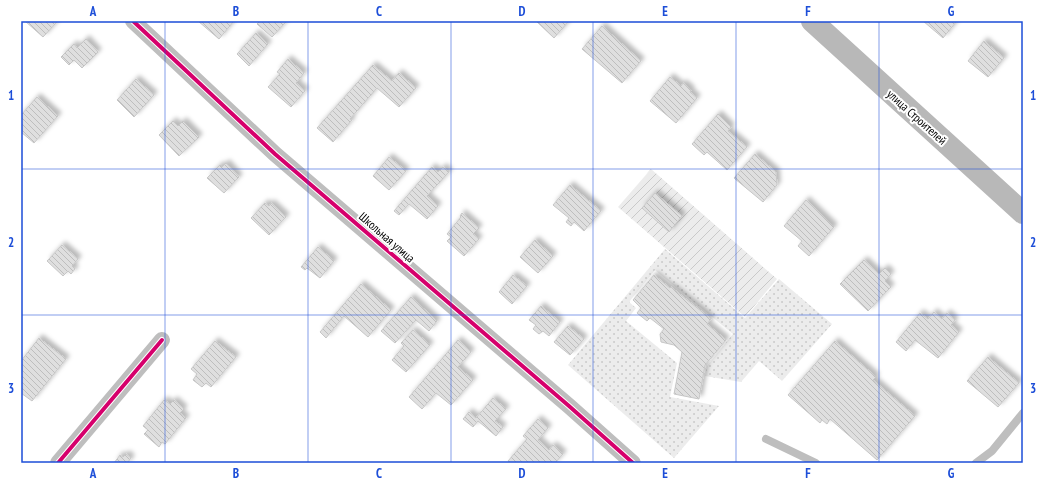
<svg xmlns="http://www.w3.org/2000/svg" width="1044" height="484" viewBox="0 0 1044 484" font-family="'PT Sans Narrow',sans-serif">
<defs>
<pattern id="grass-dots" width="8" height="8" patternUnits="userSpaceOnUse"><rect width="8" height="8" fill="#ececec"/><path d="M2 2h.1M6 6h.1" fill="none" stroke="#c9c9c9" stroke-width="1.8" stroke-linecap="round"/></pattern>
<pattern id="garden-furrows" width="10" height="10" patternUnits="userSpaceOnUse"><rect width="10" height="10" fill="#ececec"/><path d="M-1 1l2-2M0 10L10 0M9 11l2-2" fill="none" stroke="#c9c9c9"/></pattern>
<pattern id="building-back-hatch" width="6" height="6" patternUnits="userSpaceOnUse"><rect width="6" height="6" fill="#dfdfdf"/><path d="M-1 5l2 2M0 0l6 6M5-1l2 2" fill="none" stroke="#bebebe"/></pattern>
<filter id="shadow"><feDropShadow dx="3.5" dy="-3.5" stdDeviation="2" flood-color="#0004"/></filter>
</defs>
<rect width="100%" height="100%" fill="#fff"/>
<path fill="url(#grass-dots)" d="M665,249L745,318L779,279L832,324L782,381L759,361L741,382L705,376L707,366L733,334L655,270L629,302L636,308L626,321L677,363L670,397L719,406L674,458L568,365Z"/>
<path fill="url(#garden-furrows)" d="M651,169L777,279L745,317L618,207Z"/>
<g fill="url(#building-back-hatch)" stroke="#c7c7c7" filter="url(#shadow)">
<path d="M25,21H58L43,37Z"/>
<path d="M198,21H234L219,39Z"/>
<path d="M260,21H287L272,37L257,24Z"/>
<path d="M536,21H569L554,38Z"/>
<path d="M923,21H957L943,38Z"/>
<path d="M602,26L641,61L622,83L582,49Z"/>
<path d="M256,33L268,44L249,66L237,54Z"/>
<path d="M86,39L98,52L82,68L74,60L69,65L61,57L74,44L77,48Z"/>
<path d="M984,41L1004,58L988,77L968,61Z"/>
<path d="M288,59L304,73L296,83L305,91L291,107L268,87L280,74L277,72Z"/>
<path d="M373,65L392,81L399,73L416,88L399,107L377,88L350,119L352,120L333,142L317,128Z"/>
<path d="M670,77L681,86L683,83L691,90L690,92L697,98L676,123L650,101Z"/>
<path d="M136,79L154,95L134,117L117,100Z"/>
<path d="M37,97L58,116L34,143L21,132V115Z"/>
<path d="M718,114L731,127L728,131L747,147L727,170L707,152L704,155L692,144Z"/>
<path d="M173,121L178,126L183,121L199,137L179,156L159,135Z"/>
<path d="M755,154L776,172L777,185L763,202L734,178Z"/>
<path d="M389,157L406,171L389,190L373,176Z"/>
<path d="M226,163L239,177L224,193L207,178L220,165L222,167Z"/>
<path d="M432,167L438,172L443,167L449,172L427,196L438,206L427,219L409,204L399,215L394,211Z"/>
<path d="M570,185L601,211L584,231L574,222L571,226L566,222L569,218L553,205Z"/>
<path d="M655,193L682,216L669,232L642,208Z"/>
<path d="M806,200L834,227L809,256L798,246L802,241L784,226Z"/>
<path d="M265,203L269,206L271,203L286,217L269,235L251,218Z"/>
<path d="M462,213L479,228L473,234L479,239L464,256L447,241L451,237L447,234L461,217L460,216Z"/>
<path d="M535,240L553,256L538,273L520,257Z"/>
<path d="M62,245L78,259L72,266L75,269L71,274L68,271L63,276L47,261Z"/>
<path d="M318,247L334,261L320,278L307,268L305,270L301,267Z"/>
<path d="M864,260L879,274L885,268L891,274L885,281L891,287L868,311L840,284Z"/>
<path d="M513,275L527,286L512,304L499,292Z"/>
<path d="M654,275L670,288L671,287L711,319L707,324L726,340L705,365L699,399L674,394L682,352L674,345L661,342L660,334L664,329L650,318L647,321L637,313L641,308L633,300Z"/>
<path d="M361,284L391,310L368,337L344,316L326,338L320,332Z"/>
<path d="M411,297L437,321L429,331L416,320L395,343L381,331Z"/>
<path d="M541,306L560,322L549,336L543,331L539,334L533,329L536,325L529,320Z"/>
<path d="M934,312L942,319L947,313L955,320L951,325L959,332L938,358L915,340L906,351L896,342L920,313L928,319Z"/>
<path d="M568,326L584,339L570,355L554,342Z"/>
<path d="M413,330L430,345L406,372L392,360L404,346L401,343Z"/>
<path d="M39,338L66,359L32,401L21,393V361Z"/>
<path d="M458,340L471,352L458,367L473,380L451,405L436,393L422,409L409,397Z"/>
<path d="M215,341L236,357L211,387L206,383L202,387L193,380L197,374L191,369Z"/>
<path d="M835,341L876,377L873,380L915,416L877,460L830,419L827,424L822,420L820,423L788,395Z"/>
<path d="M988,357L1019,383L998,407L967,381Z"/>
<path d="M493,398L506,409L495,421L503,427L496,436L478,421L473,427L463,419L469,412L476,418Z"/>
<path d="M164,400L170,404L174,400L184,409L180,413L186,418L165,444L162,442L159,447L144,434L148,430L143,426Z"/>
<path d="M538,419L548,428L538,440L549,450L553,445L563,454L555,463H511L508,461L527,439L523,436Z"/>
<path d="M126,454L131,458L128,462L129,463H114L120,455L123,457Z"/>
</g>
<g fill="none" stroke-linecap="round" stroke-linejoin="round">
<g stroke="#bebebe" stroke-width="8">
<path d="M766,439L816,463"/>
<path d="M976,463L992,451L1023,413"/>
</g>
<g stroke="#bebebe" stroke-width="16">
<path d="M133,21L275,154L569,406L633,463"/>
<path d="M58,463L162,340"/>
</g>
<path stroke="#b8b8b8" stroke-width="22" d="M812,21L1023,213"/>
<defs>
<g id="cycleway">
<path d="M133,21L275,154L569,406L633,463"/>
<path d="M58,463L162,340"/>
</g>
</defs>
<use href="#cycleway" stroke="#fff" stroke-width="6"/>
<use href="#cycleway" stroke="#d6006c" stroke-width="4"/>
</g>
<path fill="none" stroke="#1d4ed8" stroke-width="1" stroke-opacity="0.55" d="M165,21V463M308,21V463M451,21V463M593,21V463M736,21V463M879,21V463M21,169H1023M21,315H1023"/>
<g text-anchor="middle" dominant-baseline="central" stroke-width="4" stroke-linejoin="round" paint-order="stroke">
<g font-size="12" fill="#000" stroke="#fff">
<text transform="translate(917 117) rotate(42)">улица Строителей</text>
<text transform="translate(387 237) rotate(41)">Школьная улица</text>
</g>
</g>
<rect width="1044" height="484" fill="none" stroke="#ffffff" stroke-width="44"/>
<rect x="22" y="22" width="1000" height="440" fill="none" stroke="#1d4ed8" stroke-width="1.5"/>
<g font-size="13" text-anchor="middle" font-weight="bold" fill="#1d4ed8">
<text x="93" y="16">A</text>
<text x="236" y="16">B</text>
<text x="379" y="16">C</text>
<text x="522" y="16">D</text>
<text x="665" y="16">E</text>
<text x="808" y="16">F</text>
<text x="951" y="16">G</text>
<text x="11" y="100">1</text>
<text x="1033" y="100">1</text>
<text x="11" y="247">2</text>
<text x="1033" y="247">2</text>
<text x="11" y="393">3</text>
<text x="1033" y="393">3</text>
<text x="93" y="478">A</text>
<text x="236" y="478">B</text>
<text x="379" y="478">C</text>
<text x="522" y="478">D</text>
<text x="665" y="478">E</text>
<text x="808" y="478">F</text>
<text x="951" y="478">G</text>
</g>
</svg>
